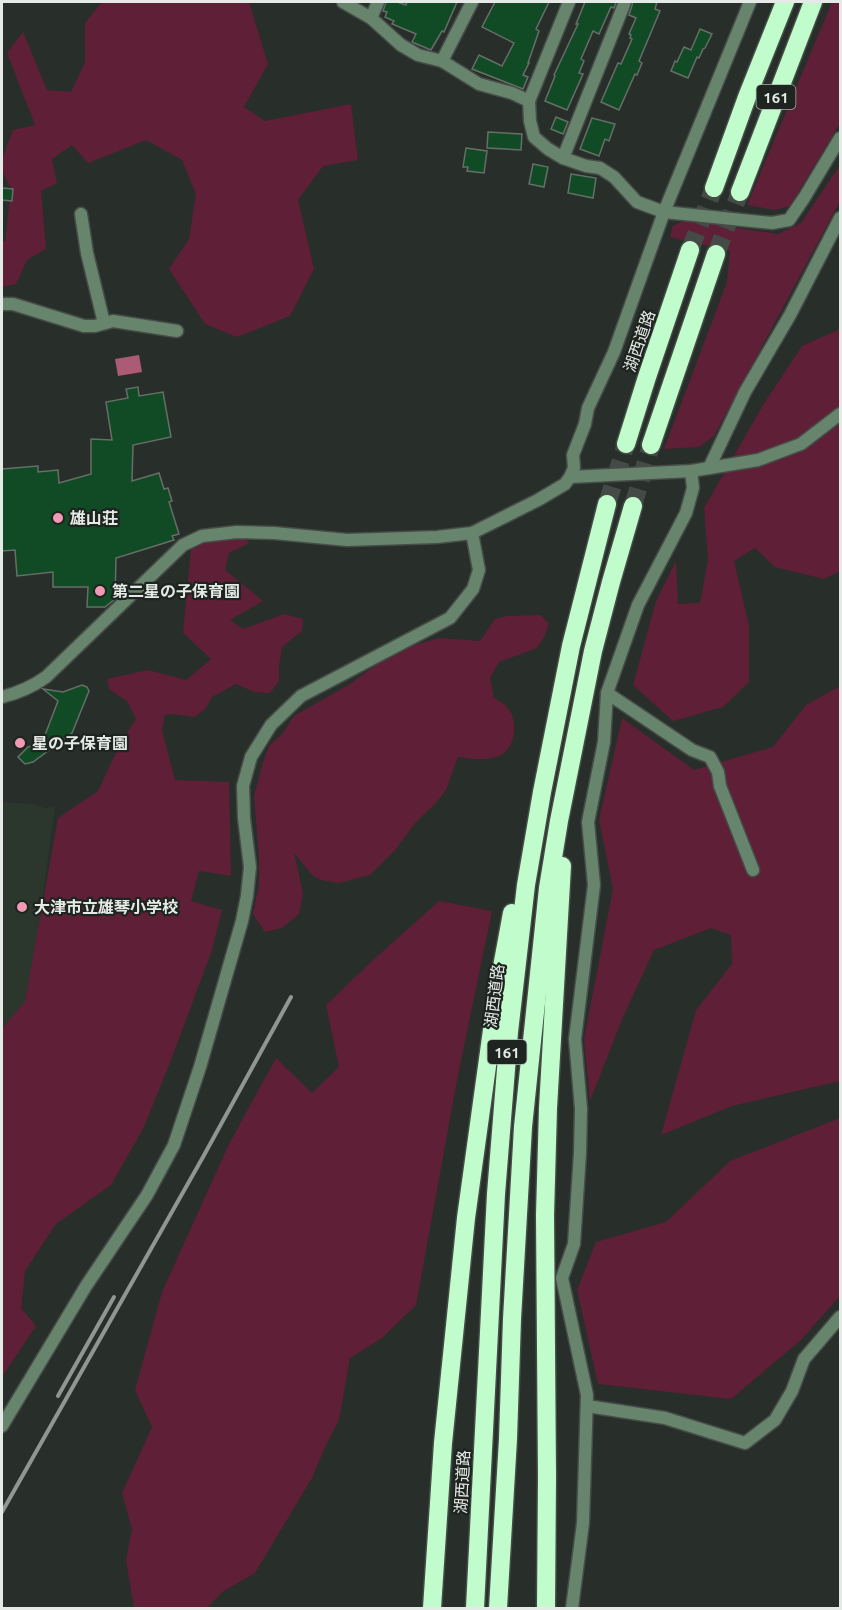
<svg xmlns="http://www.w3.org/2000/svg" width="842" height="1610" viewBox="0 0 842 1610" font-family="Ubuntu,'Noto Sans JP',sans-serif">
<rect width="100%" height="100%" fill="#282e29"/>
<path fill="#2b372d" d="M2,802L33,804L45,808L55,807L28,1006L2,1034Z"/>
<g fill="#5f1f37">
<path d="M102,2H249L268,64L244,107L265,121L351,104L358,160L323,166L298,200L314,269L290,316L237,337L205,324L169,269L189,239L196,194L182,160L146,140L88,163L72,145L52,159L57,183L41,191L46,249L27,260L16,284L2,287V241H5L11,188L2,171V159L13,130L35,125L7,53L23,32L47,90L71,92L85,62V23Z"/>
<path d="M832,2H840V123L790,206L775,210L747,205Z"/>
<path d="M840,165V201L714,436L699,447L664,449L727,282L730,251L670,237L673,226L685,220L778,234L801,223Z"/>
<path d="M840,329V571L824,579L775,567L755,548L734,561L749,626V682L723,707L673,721L633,685L656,601L676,561L678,604L700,603L708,560L704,508L763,405L802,346Z"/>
<path d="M239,535L250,543L229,553L225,570L263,601L230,620L243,629L284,614L303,619L302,631L282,647L279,666V681L270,693L254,692L236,684L212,697L206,708L195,717L172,714L165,715L162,730L175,780L229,782L231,876L199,871L191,901L222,910L212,950L171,1060L144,1127L111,1185L56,1224L25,1271L21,1308L36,1326L2,1377V1029L25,1001L58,818L98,791L120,744L136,719L127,701L110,690L107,679L148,670L186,680L211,659L183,633L191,548L211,540Z"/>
<path d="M541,615L549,624L545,635L537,648L499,662L490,678L494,698C498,700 503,703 506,706C520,720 516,752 496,757C483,761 470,759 458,757L446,790L436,803L416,822L395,850L370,875L339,883L321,880L312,875L294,853L303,893L299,914L282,928L265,932L253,914L259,884V858L254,796L262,765L269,746L282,734L294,716L350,684L373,667L414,645L440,638L480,641L495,619L507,616Z"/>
<path d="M840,686V1081L732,1106L661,1135L696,1010L732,964L731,935L711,928L654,950L623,1017L590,1101L584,1039L613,889L599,820L622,718L694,770L773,747L806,705Z"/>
<path d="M439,901L492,911L457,1080L416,1305L382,1338L350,1358L339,1420L326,1445L312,1478L255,1573L222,1592L207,1608L166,1607L134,1608L126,1560L132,1529L122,1493L152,1427L135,1390L162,1292L229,1144L276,1058L312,1093L339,1067L326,1005L372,961Z"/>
<path d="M840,1118V1296L801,1340L731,1399L598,1384L577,1290L596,1242L666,1222L730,1161Z"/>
</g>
<path fill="#ab5b76" d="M139,355L142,372L118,376L115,359Z"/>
<g fill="#104b25" stroke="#676e68" stroke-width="1.5">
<path d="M386,2H397L406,5L407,2H457L444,32L442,31L431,50L412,42L416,34L392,24L394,21L385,17L387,12L383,11Z"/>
<path d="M495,2H549L536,29L539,31L528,63H529L523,75L528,77L523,89L472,69L479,55L502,66L514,43L482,27Z"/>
<path d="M585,2H616L614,8L611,7L599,34L593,31L581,59L584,61L579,73L583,74L567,110L545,101L555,76L554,75L578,24H576Z"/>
<path d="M633,2H657L655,9L660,11L639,61L642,63L637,75L635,74L619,110L601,102L618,63L621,64L632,39L630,38L631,35L629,34L636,18L629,15Z"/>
<path d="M700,29L712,34L705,48L703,49L699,58L697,57L688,78L671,71L675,61L677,62L684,47L691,50Z"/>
<path d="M556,117L568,122L563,134L551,129Z"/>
<path d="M592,118L615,124L609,141L605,139L599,156L580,149Z"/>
<path d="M488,132L522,134L521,150L487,148Z"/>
<path d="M466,148L487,151L484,173L467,171L468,167H463Z"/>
<path d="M533,164L548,167L544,187L529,184Z"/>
<path d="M571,174L596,178L593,198L568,193Z"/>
<path d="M2,188L13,189L12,201L2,200Z"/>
<path d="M138,387L139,396L163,392L171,437L133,445L132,481L159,473L164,489L168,488L172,501L169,502L179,534L172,536L174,540L116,558L115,599L105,607H87L88,587H53V572L17,576L15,550L2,551V469L38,466V472L58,470L59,483L91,474V439L112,440L106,402L128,398L126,389Z"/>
<path d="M82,685L87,687L89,691L72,733L33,762L25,764L18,757L28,747L42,743L58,701L43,689L63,692Z"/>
</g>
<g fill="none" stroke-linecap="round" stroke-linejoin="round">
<g stroke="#444a45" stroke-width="18" stroke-dasharray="18 9" stroke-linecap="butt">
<path d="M690,250L714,188"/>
<path d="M716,254L740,192"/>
<path d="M607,504L626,444"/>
<path d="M633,506L651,445"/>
</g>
<defs>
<g id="minor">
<path d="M343,2L371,18L401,45L418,55L442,61L479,84L512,93L529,101L530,121L534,137L548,149L563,158L586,166L600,168L614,177L637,202L664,212L772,223L789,220L804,198L840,138"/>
<path d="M371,18L378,2"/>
<path d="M442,61L472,2"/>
<path d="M529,101L569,2"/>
<path d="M563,158L625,2"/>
<path d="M81,214L87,253L104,323"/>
<path d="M2,304H13L84,326H95L113,321L177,331"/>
<path d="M709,468L745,392L790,315L840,218"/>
<path d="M570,477L691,471L758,460L801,444L840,414"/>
<path d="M607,693L692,750L710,757L718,772L720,786L753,870"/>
<path d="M2,697C18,693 32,687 46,677L183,545L202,536L237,532L274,533L347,540L437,537L472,533L538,500L565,484L570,477L574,468L573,455L585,424L588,408L614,352L664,212L750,2"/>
<path d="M587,1406L665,1418L745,1443L775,1420L792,1391L804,1359L840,1317"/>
<path d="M572,1608L583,1523L587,1395L562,1278L574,1244L580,1153L581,1109L575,1039L594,885L588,822L604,742L607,693L638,605L686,513L693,488L691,471"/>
</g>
<path id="tertiary" d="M2,1426L86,1286L147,1195L174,1145L200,1067L242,921L247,896L250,867L244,818L243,786L251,757L271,725L301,696L450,618L473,589L479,570L472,533"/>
<g id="motorway">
<path d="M714,188L747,97L785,2"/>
<path d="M740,192L813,2"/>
<path d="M626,444L647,377L690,250"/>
<path d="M651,445L716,254"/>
<path d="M432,1608L443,1443L466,1218L497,994L512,913"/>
<path d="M475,1608L496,1194L509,1032L526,885L542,792L571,646L607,504"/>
<path d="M498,1608L508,1439L512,1319L523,1127L548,888L559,821L593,651L611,582L633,506"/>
<path d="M546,1608L547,1477L545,1215L548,1108L562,866"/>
</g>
</defs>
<use href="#minor" stroke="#464c47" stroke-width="15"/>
<use href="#tertiary" stroke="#464c47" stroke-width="15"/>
<use href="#motorway" stroke="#464c47" stroke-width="21"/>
<use href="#minor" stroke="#67846c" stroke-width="12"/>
<use href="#tertiary" stroke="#67846c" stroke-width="12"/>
<use href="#motorway" stroke="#c1fccd" stroke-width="18"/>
<g stroke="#919692" stroke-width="4">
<path d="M58,1396L114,1297"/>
<path d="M2,1512L203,1157L291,997"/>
</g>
</g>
<g fill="#f09ab5" stroke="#1e241f" stroke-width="2">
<circle cx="58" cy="518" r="6"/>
<circle cx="100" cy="591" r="6"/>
<circle cx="20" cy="743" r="6"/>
<circle cx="22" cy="907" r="6"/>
</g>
<g text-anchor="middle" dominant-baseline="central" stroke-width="4.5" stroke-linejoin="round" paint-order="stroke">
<g fill="#1e241f" stroke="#aaafaa" stroke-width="1.5">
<rect x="756.5" y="85" width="39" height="24" rx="4.5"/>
<rect x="487.5" y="1040" width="39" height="24" rx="4.5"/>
</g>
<g font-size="15" font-weight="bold" fill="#e6eae6">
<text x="776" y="97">161</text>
<text x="507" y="1052">161</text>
</g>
<g font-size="16" fill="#e6eae6" stroke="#1e241f">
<text transform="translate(639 341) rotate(-71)">湖西道路</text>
<text transform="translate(494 996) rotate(-83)">湖西道路</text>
<text transform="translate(462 1482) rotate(-87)">湖西道路</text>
</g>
<g font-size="16" font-weight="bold" fill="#e6eae6" stroke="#1e241f" text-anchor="start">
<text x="70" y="518">雄山荘</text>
<text x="112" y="591">第二星の子保育園</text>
<text x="32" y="743">星の子保育園</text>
<text x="34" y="907">大津市立雄琴小学校</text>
</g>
</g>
<rect width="842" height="1610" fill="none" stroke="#e6eae6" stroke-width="6"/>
</svg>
